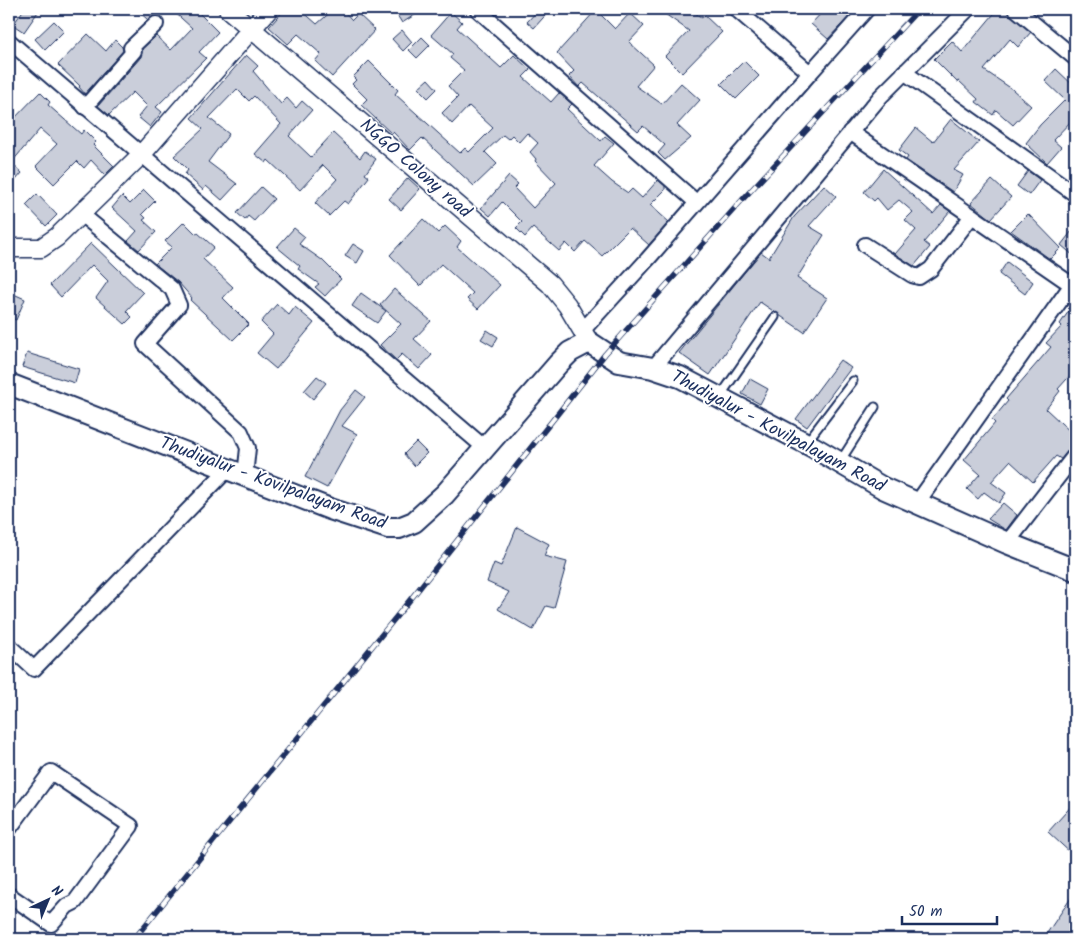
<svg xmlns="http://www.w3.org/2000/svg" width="1084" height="948" viewBox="0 0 1084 948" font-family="Kalam,sans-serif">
<rect width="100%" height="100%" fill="#fff"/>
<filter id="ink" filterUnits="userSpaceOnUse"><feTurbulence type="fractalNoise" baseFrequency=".02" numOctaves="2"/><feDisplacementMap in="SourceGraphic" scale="10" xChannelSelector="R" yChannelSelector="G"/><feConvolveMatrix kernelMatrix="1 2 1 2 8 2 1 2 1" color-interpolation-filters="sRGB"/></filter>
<g filter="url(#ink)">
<g fill="#caceda" stroke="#1b2f5e">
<path d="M24,9H40L24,32L13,25Z"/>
<path d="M136,9H168L161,17L154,15L148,20Z"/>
<path d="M171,9H195L218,32L199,52L206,58L156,107L162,112L150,127L138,117L147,106L133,92L109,115L98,106L141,57L142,49L156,36L171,50L192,28Z"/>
<path d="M285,9H300L317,24L334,9H342L352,20L358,14L375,30L332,77L315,61L321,54L298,34L288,44L269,27Z"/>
<path d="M407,9H424L402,23L397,15Z"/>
<path d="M539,9H551L534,28L527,22Z"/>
<path d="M658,9H690L702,18L704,15L722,32L682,73L665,56L689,31Z"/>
<path d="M825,9H856L828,39L811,24Z"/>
<path d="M998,9H1005L1031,32L1018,47L1010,39L984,70L1012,89L1031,106L1013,125L996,110L993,115L976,102L978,99L959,81L957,82L934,59L952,41L962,52Z"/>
<path d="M596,10L615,29L630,13L644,26L629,42L654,65L636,86L662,104L681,83L700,100L677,125L691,138L665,160L658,153L665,145L643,126L638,131L583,83L579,87L569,76L574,71L557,53Z"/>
<path d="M451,12L462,22L457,28L501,68L514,55L530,70L523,77L551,102L559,93L572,104L567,109L601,141L605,136L614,143L594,166L612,182L628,193L632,189L642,198L658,180L665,186V190L650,205L669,222L649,245L630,228L602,256L585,241L575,252L566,243L559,251L533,228L525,237L516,228L522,222L502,202L490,216L481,208L509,176L518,184L514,188L533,208L556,183L535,161L536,159L530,152L538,143L527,133L519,142L512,135L508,139L503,135L485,152L497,164L474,186L422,138L410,150L393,132L392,134L361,105L367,99L352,84L356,80L353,77L369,61L398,90L395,94L460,153L465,148L469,152L493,128L469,106L452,124L442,113L458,97L448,86L464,70L450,58L453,54L431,35Z"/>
<path d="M54,21L64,31L45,50L35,39Z"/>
<path d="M402,30L412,42L403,51L392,39Z"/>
<path d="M88,34L106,51L115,40L122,47L123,51L85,94L79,87L80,86L58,65Z"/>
<path d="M422,37L430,45L417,58L409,50Z"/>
<path d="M246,55L258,66L253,71L281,104L287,98L296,108L302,101L312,110L289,136L311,157L333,133L360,158L365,151L376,159L365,174L369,177L348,204L344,201L329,216L315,203L337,179L323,165L300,190L268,160L266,163L255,154L281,124L254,96L249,101L237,89L209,118L229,134L208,162L237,184L222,200L206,186L203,190L185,174L188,170L174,156L203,129L191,118Z"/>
<path d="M744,61L759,76L736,99L721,84Z"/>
<path d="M1056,69L1075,87V117L1053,140L1061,147L1047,163L1026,143L1040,125L1065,100L1045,81Z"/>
<path d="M428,79L437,89L428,98L418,88Z"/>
<path d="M40,92L50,102L48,105L81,134L84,130L96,142L93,145L114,166L105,175L91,160L84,168L77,161L54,184L36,166L57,144L40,129L11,163L22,173L9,188V124Z"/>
<path d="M951,119L979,142L954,170L963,175L953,192L906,160L908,157L899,150L916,128L933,142Z"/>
<path d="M883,169L933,214L941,205L950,211L924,242L930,247L914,266L895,254L916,230L905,220L913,212L899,200L887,210L877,198L874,201L864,192Z"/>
<path d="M1028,171L1040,180L1029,195L1017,186Z"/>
<path d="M408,178L420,189L401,210L389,199Z"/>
<path d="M992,180L1011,197L991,219L971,203Z"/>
<path d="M824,185L836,196L809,226L824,235L797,278L827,298L804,332L760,302L710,375L679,353L761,252L769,258L794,217Z"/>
<path d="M261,187L274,199L254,221L248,216L245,220L237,213Z"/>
<path d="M144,190L155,201L142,214L146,218L143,220L156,232L139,250L128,241L137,231L112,208L122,196L130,204Z"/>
<path d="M37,194L57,215L46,226L26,205Z"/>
<path d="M1028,214L1061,248L1050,259L1011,231Z"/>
<path d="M423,219L438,233L445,226L461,241L457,247L500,285L478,309L467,299L473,293L441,264L420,286L390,255Z"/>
<path d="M184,222L196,234L198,233L214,247L203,259L233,287L223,298L249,324L233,340L190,300L192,298L178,282L155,264L172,247L165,241Z"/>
<path d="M1075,227V257L1061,245Z"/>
<path d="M294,228L305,237L299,244L322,260L341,279L325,296L315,287L319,284L298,269L300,266L277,247Z"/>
<path d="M91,243L143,293L126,311L132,317L125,324L96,298L108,281L92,265L61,297L50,285Z"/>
<path d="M353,244L364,251L357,263L345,256Z"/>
<path d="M1007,262L1033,282L1025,294L999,274Z"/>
<path d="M394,289L431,321L414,339L432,355L419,369L402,354L396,360L380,345L401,324L380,305Z"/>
<path d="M9,292L25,299L16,320L9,317Z"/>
<path d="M361,293L386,311L377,323L352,306Z"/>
<path d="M1075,302V370L1058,389L1060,391L1046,409L1075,436V443L1061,459L1056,456L1033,482L1010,461L991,482L1006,493L999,503L984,492L978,499L967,489L980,474L964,460L995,423L992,420L1008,401L1006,399L1051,347L1046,343L1062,326L1060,324Z"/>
<path d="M277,304L289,315L295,307L314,323L276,369L257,353L273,334L261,322Z"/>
<path d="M487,330L498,337L493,346L481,339Z"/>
<path d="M27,353L79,369L75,383L22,367Z"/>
<path d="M840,360L851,368L807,427L796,419Z"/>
<path d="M317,376L326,383L313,399L304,391Z"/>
<path d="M750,379L768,389L760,404L742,394Z"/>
<path d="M356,390L365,397L342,426L357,434L327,488L305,477L340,410Z"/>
<path d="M416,442L427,453L414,466L404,454Z"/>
<path d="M1003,503L1017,515L1006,530L988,519Z"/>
<path d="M517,527L549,544L544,556L567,562L554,608L546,606L533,630L498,609L509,592L487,582L494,563L501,566Z"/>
<path d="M1075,802V857L1048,832Z"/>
<path d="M1075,892V939H1043Z"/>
</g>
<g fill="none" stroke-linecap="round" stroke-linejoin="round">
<defs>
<g id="service">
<path d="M721,395L775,317"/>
<path d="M806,443L853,381"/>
<path d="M841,460L875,407"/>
</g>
<g id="minor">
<path d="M477,9L696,202"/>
<path d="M1016,9L1075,58"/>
<path d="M9,41L485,448"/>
<path d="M904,72L1075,194"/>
<path d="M810,73L867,9"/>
<path d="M85,107L134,51L131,48L156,24"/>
<path d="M850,132L1075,287"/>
<path d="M81,214L172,289L179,305L145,344L241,432L248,448L245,476"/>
<path d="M865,245L912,275L919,277L931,269L972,216"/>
<path d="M582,331L647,260L810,73L736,9"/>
<path d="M653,368L881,96L968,9"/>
<path d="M917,503L1075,280"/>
<path d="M1007,543L1075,455"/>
<path d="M9,646L34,669L228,469"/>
<path d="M9,829L51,772L131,826L75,902L67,906L51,924L9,895"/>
</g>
<g id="tertiary">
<path d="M228,9L550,284L567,305L589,342"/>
<path d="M9,248H41L57,237L141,155L269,9"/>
</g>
<path id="secondary" d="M9,384L330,509L388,528H399L414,522L445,494L558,364L570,352L589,342L619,362L653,368L680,377L813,447L883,488L1007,543L1075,570"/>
</defs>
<use href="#service" stroke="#1b2f5e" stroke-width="11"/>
<use href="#minor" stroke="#1b2f5e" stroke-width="18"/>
<use href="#tertiary" stroke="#1b2f5e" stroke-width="21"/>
<use href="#secondary" stroke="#1b2f5e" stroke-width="24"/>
<use href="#service" stroke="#fff" stroke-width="7"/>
<use href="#minor" stroke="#fff" stroke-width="14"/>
<use href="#tertiary" stroke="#fff" stroke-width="18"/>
<use href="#secondary" stroke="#fff" stroke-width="20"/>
<defs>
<path id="rail" d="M134,939L418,590L605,354L743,199L919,9"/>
</defs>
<use href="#rail" stroke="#1b2f5e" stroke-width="5.5"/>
<use href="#rail" stroke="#fff" stroke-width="4" stroke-dasharray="11" stroke-linecap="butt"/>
</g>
</g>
<g text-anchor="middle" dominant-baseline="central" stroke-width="4" stroke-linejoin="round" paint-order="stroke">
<g font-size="18" fill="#1b2f5e" stroke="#fff">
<text transform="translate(415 169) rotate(41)">NGGO Colony road</text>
<text transform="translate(778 432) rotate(28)">Thudiyalur - Kovilpalayam Road</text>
<text transform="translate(273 484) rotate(20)">Thudiyalur - Kovilpalayam Road</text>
</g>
</g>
<rect width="1084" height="948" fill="none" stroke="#fff" stroke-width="30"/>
<rect x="15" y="15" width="1054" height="918" fill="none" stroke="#1b2f5e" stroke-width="2" filter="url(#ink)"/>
<g transform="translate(48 900) rotate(44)" stroke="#ffffff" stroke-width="4" paint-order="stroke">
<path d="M0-4L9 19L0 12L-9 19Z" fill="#1b2f5e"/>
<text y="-8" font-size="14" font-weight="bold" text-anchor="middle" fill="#1b2f5e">N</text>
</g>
<path d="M902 916v8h95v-8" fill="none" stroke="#1b2f5e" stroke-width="2.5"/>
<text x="909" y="916" font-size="15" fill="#1b2f5e" stroke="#ffffff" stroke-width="4" paint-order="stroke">50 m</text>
</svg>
